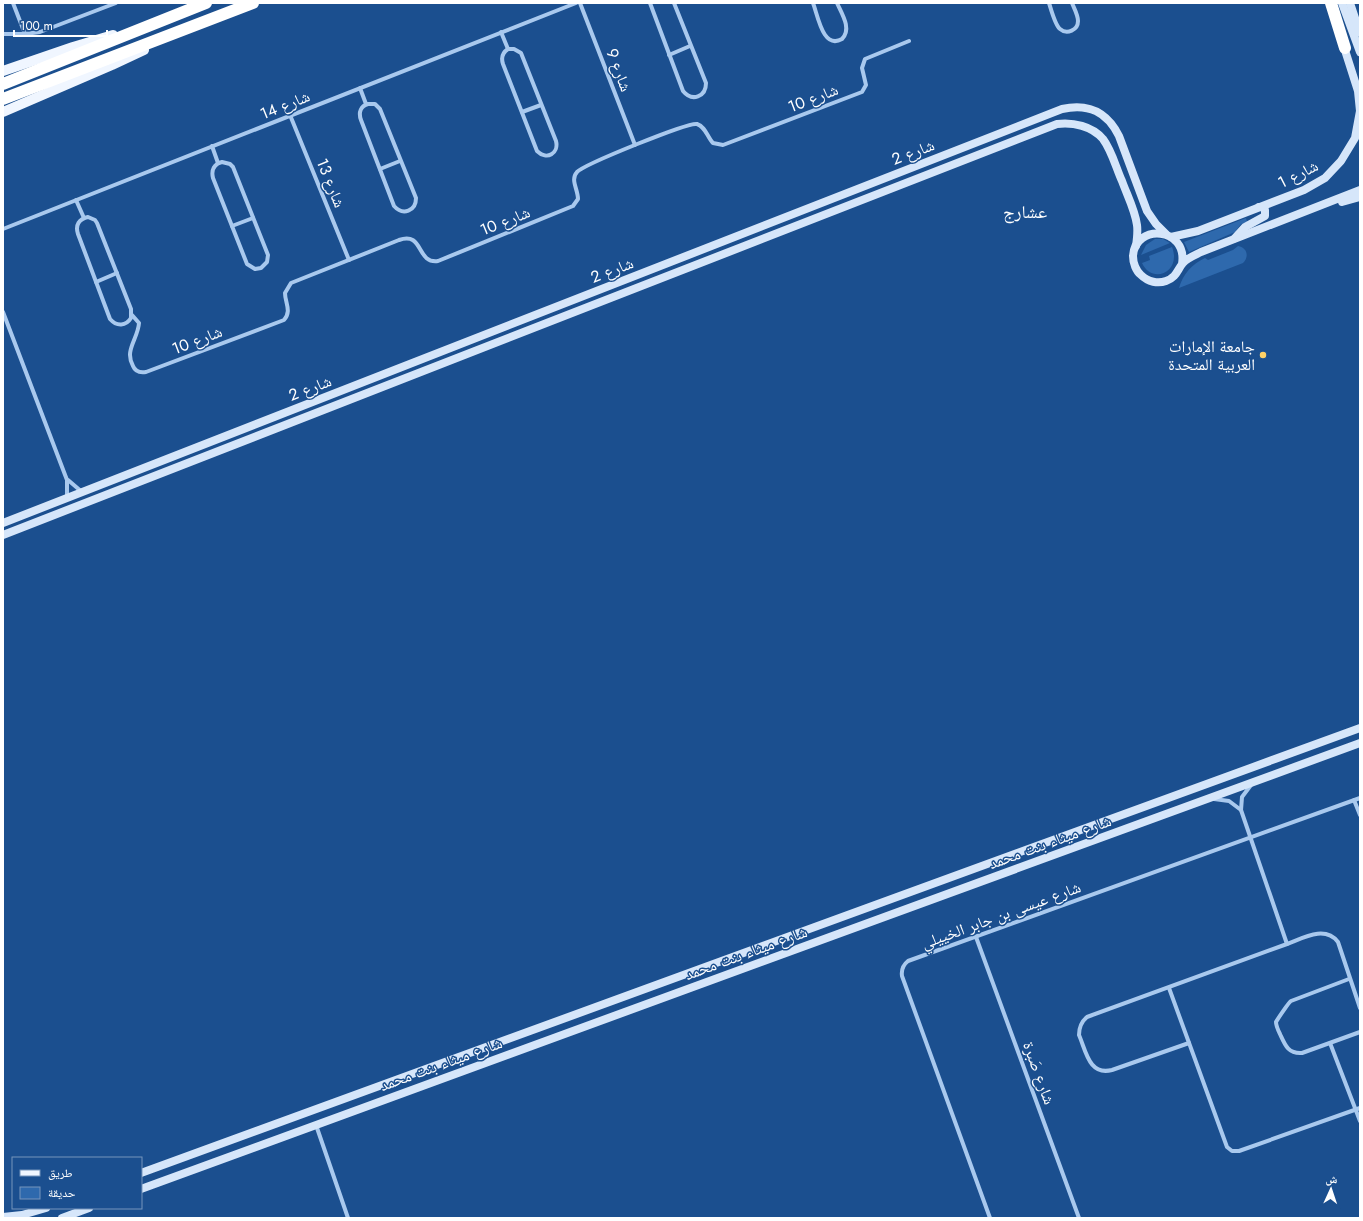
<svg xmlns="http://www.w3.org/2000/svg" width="1363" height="1221" viewBox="0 0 1363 1221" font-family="Jost,'Noto Naskh Arabic',sans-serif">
<rect width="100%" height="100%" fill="#1b4f8f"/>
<g fill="#2e69ad">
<path d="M1246,218L1247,222L1241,224L1235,232L1189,252L1184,242Z"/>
<path d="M1155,239H1163L1170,243L1141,255L1146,245Z"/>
<path d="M1238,246C1248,248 1249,257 1243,263L1179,288C1183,274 1192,264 1205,258L1208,260L1233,250Z"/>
<path d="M1172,247C1182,272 1152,285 1142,263L1150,260L1149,256Z"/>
</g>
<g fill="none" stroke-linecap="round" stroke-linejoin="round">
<g stroke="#a9c9ee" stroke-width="4">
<path d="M13,3L25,34"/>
<path d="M580,3L635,145"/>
<path d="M650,3L683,91C692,102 706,97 706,83L674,3"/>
<path d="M813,3C818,16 823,50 842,39C852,29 842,14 837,3"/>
<path d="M1049,3C1051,9 1055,25 1060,29C1067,35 1078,30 1078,21C1078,15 1074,8 1072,3"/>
<path d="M501,32L508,49"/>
<path d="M3,34H25L40,32L116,3"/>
<path d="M508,49H514L521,53L556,141C559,153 547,161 537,151L503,64C501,58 502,53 508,49Z"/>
<path d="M669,55L690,46"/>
<path d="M360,88L366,104"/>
<path d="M368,104H375L380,109L416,198C416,211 403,216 394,206L361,120C358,112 361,106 368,104Z"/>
<path d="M522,112L541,105"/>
<path d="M290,115L349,260"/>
<path d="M212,146L218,163"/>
<path d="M222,162L230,164L233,167L268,255L267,262L261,268L255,269L247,264L213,178C211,170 214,164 222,162Z"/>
<path d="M380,169L400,161"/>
<path d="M76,200L84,218"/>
<path d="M88,217L95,220L97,223L131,309V318C126,326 117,327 110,319L78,234C75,225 79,219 88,217Z"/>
<path d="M232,226L253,218"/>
<path d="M3,229L576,3"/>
<path d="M96,282L117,273"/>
<path d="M3,312L67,480V498"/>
<path d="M132,315L139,323C138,339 124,350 133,366C135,371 140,373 146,372L284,320C292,311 285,303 285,293L291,283L399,240C424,231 416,264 438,261L573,206L578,199C578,189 570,180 577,172C585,164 688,122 697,124C706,127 707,137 713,143L723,145L862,92L866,85L862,68L865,59L909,41"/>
<path d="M68,480L82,492"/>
<path d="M1251,785L1242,797L1241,810L1287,944"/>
<path d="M1214,799L1229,801L1241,810"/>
<path d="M1354,800L1360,815"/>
<path d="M976,937L1079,1218"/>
<path d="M1349,979L1291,1001C1289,1002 1277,1020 1276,1022C1276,1026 1278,1030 1280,1034C1285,1045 1288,1054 1302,1053L1360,1032"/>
<path d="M1169,988L1227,1147L1232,1151H1239L1360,1108"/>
<path d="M1189,1043L1112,1070C1089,1076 1086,1051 1079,1035C1079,1027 1081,1022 1087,1017L1287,944C1303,938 1325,925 1338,942L1360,1008"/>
<path d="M1330,1043L1360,1121"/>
<path d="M316,1125L348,1218"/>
<path d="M990,1218L902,976C901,969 903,965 908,961L1360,798"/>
</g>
<g stroke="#d6e6fa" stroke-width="8">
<path d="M1342,3L1360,52"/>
<path d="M1350,3L1360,33"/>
<path d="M1342,202L1360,197"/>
<path d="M1171,237L1198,231L1304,190L1325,178L1341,161L1355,138L1360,111L1358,91L1343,44"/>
<path d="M1235,238L1245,227L1265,216V210L1262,207H1259"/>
<path d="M1182,264C1188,227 1135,223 1133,256C1133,263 1136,271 1141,275C1148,282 1158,284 1166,281C1177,277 1177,270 1183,263C1187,258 1195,255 1201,252L1360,190"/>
<path d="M3,523L1062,109C1089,103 1107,112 1119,136L1147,211L1156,224L1167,235"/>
<path d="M3,535L1057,124C1073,122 1092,126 1103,139C1112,151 1116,168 1122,181C1127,195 1135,210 1137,225C1138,232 1137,239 1136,246"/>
<path d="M141,1173L1360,728"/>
<path d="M141,1189L1360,743"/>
<path d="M3,1217L22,1215L46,1208"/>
<path d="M62,1218L89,1208"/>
</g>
<g stroke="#f0f6ff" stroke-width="10">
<path d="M3,71L73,47L113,35"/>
<path d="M3,112L112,65L144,50"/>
</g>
<g stroke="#fff" stroke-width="12">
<path d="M1331,3L1345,48"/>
<path d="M3,84L206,3"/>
<path d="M3,99L253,3"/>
</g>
</g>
<circle fill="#ffd166" stroke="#1b4f8f" stroke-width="1.5" cx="1263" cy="355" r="4"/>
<g text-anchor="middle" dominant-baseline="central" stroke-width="3" stroke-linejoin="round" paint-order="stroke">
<g font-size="16" fill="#fff" stroke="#1b4f8f">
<text transform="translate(619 70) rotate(69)">شارع 9</text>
<text transform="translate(813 98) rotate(-21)">شارع 10</text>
<text transform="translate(285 105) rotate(-22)">شارع 14</text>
<text transform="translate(913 152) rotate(-21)">شارع 2</text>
<text transform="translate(1298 174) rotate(-27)">شارع 1</text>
<text transform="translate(331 183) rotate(68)">شارع 13</text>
<text transform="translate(505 221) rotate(-22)">شارع 10</text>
<text transform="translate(612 270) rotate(-21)">شارع 2</text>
<text transform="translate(197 340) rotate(-21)">شارع 10</text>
<text transform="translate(310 388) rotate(-21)">شارع 2</text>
<text transform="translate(1050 842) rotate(-20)">شارع ميثاء بنت محمد</text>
<text transform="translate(1001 915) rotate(-20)">شارع عيسى بن جابر الخييلي</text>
<text transform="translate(746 953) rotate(-20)">شارع ميثاء بنت محمد</text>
<text transform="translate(441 1064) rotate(-20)">شارع ميثاء بنت محمد</text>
<text transform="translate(1039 1073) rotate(70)">شارع صَبرة</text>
</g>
<g font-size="16" fill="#fff" stroke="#1b4f8f" text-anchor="end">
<text x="1255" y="346">جامعة الإمارات<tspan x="1255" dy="18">العربية المتحدة</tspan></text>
</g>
<g font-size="18" fill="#fff" stroke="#1b4f8f">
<text x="1025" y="212">عشارج</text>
</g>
</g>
<rect width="1363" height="1221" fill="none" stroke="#ffffff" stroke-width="8"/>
<rect x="12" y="1157" width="130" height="52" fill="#1b4f8f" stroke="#7695bc"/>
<rect x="20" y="1170" width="20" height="6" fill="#f0f6ff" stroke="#7695bc"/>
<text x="48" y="1177" font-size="12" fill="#ffffff">طريق</text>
<rect x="20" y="1187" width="20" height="12" fill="#2e69ad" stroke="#7695bc"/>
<text x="48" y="1197" font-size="12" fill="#ffffff">حديقة</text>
<g transform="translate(1331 1189) rotate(3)" stroke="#1b4f8f" stroke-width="3" paint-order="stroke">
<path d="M0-3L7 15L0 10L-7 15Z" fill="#ffffff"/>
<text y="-6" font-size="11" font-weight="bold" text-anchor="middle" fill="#ffffff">ش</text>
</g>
<path d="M14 30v6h93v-6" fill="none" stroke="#ffffff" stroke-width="2"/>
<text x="20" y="30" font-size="12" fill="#ffffff" stroke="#1b4f8f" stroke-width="3" paint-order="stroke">100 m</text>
</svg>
